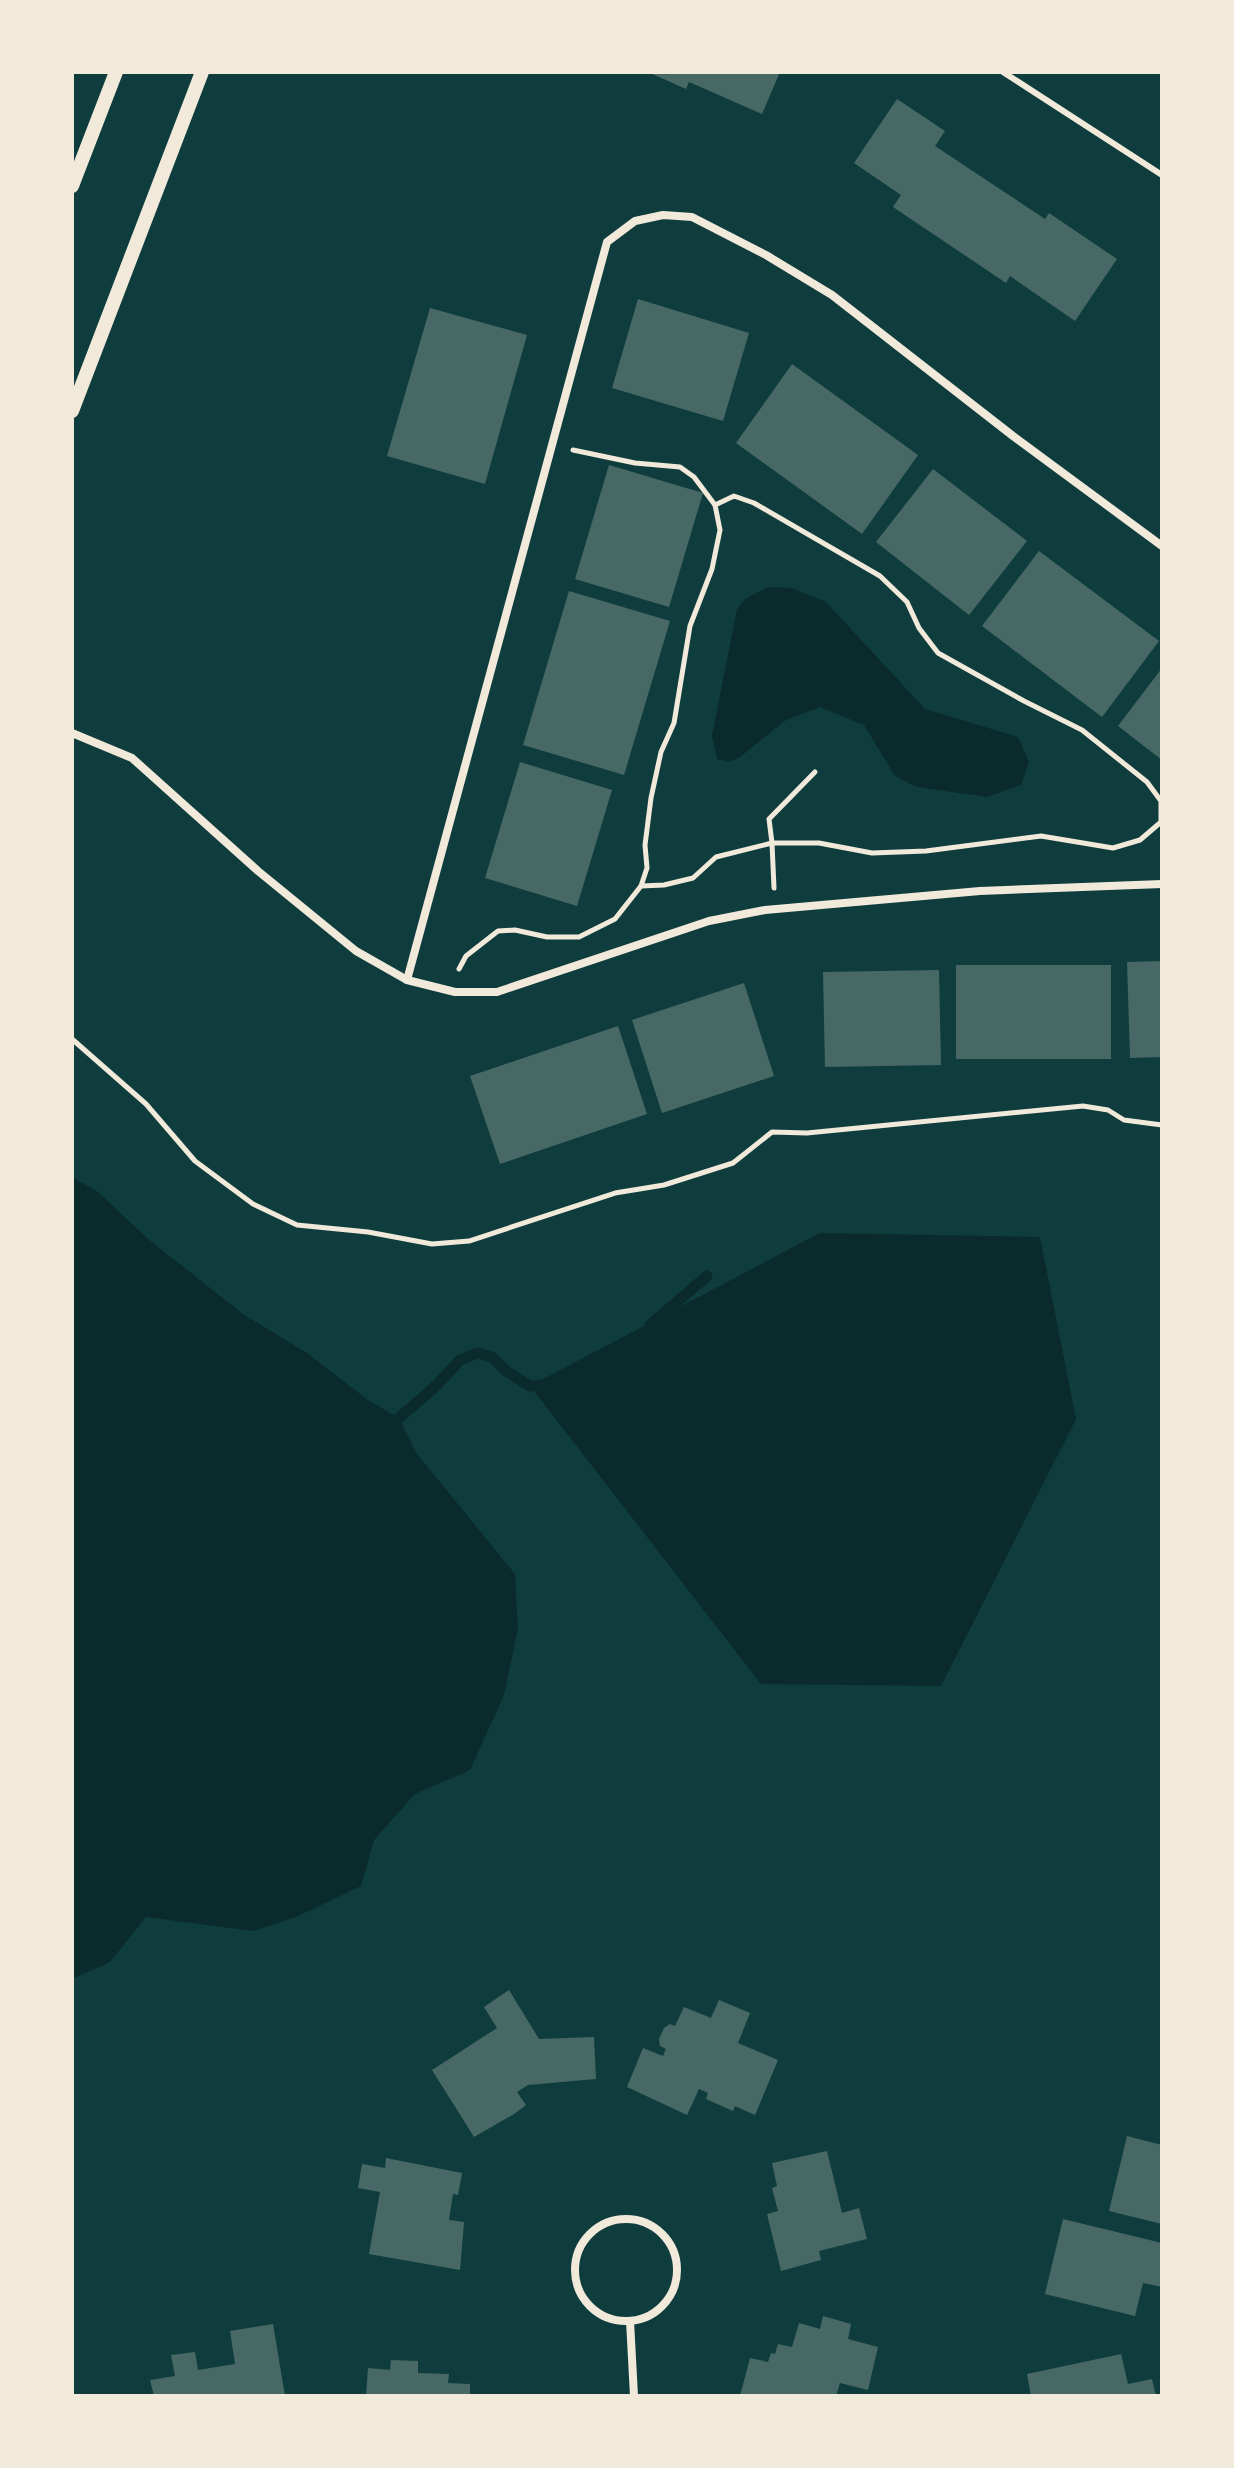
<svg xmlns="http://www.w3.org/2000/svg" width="1234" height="2468" viewBox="0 0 1234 2468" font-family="Overpass,sans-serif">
<rect width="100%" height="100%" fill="#0f3d3e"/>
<g fill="#0a2a2b">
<path d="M768,587L792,588L826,602L925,709L1018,737L1029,762L1021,785L987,797L917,787L895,776L864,725L820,707L786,720L740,757L729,762L717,759L712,736L737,609L745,599Z"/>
<path d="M72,1177L98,1192L148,1239L243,1314L307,1353L368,1400L399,1418L417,1454L515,1574L518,1629L504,1695L470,1770L415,1794L374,1840L361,1886L296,1917L253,1931L146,1917L110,1962L72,1979Z"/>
<path d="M820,1233L1040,1237L1076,1419L941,1686L761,1684L530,1386Z"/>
</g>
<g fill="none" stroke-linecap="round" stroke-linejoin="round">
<g stroke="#0a2a2b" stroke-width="11">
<path d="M650,1325L707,1276"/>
<path d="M399,1418L437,1385L460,1360L477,1353L492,1357L505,1370L530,1386L542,1385"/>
</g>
</g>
<g fill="#486865">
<path d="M648,72H780L762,114L689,82L686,89Z"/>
<path d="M897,99L945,131L935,146L1045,219L1049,213L1117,259L1075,321L1010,276L1006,283L893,207L901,195L854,163Z"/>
<path d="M638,299L749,333L723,421L612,388Z"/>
<path d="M430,308L527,335L485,484L387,456Z"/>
<path d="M792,364L918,455L862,534L736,443Z"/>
<path d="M609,465L703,493L669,607L575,579Z"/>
<path d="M933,469L1027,541L969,615L876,542Z"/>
<path d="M1039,551L1159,641L1102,717L982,626Z"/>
<path d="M569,591L670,621L624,775L523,745Z"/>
<path d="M1162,668V760L1118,726Z"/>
<path d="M520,762L612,790L577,906L485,878Z"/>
<path d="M1162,961V1057L1130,1058L1127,962Z"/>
<rect x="956" y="965" width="155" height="94"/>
<path d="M939,970L941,1065L825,1067L823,972Z"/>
<path d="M744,983L774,1076L662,1113L632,1020Z"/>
<path d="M618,1026L647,1114L500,1164L470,1076Z"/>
<path d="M509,1990L539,2039L594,2037L596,2079L528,2085L517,2092L526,2105L514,2114L474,2137L432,2070L497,2028L484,2007Z"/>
<path d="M719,2000L750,2013L738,2043L778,2060L755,2115L735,2106L733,2111L706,2099L708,2093L699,2089L687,2115L627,2087L643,2048L663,2056L666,2049L660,2046L659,2039L664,2028L670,2024L675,2026L684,2007L711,2018Z"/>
<path d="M1127,2136L1162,2145V2224L1109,2211Z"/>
<path d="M827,2151L842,2213L859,2208L867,2239L819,2251L821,2260L781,2271L767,2214L778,2211L772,2188L777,2186L772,2163Z"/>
<path d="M386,2158L462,2173L458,2195L453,2194L449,2220L464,2222L460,2270L369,2254L380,2192L358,2188L362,2164L385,2168Z"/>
<path d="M1063,2219L1162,2243V2287L1143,2283L1135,2316L1045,2294Z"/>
<path d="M823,2316L851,2324L848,2339L878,2347L868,2390L840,2383L836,2396H740L750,2358L768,2362L771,2353L775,2354L778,2344L792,2347L799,2323L820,2329Z"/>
<path d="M273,2324L285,2396H154L150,2380L175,2376L171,2355L195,2352L198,2370L235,2364L230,2331Z"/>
<path d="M1121,2354L1128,2384L1152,2379L1156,2396H1031L1027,2374Z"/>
<path d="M391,2360L418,2361V2373L449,2374L448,2383L470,2384V2396H366L368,2368L390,2370Z"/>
</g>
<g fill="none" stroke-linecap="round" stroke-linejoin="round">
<g stroke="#f1e9da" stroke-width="5">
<path d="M641,886L664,885L693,878L716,857L772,843H819L872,853L926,851L1041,836L1113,848L1140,840L1161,822V801L1147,782L1082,730L1024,701L938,653L919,628L907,602L880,576L754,503L734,496L715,505"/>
<path d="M774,888L772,843L769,819L815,772"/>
<path d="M459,969L466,956L498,931L515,930L547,937H579L615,919L641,886L647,868L645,845L651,798L661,752L674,723L690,626L712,569L720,530L715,505L694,477L680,467L635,463L573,450"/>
<path d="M72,1039L146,1104L195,1161L253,1204L297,1225L368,1232L432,1244L469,1241L615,1193L664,1185L733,1163L772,1132L807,1133L1083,1106L1108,1110L1124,1120L1162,1125"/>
</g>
<path stroke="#f1e9da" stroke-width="6" d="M1003,72L1162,175"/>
<g stroke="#f1e9da" stroke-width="8">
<path d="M72,733L132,758L258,871L356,951L407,980L455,992H497L709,921L765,910L980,891L1162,884"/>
<path d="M407,980L607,242L635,221L663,215L692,217L766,255L832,295L1013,436L1162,546"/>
<circle cx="626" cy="2270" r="51"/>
<path d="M630,2321L634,2396"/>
</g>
<g stroke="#f1e9da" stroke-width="14">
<path d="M72,186L116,72"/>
<path d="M72,411L202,72"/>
</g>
</g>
<rect width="1234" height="2468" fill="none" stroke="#f1e9da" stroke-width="148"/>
</svg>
